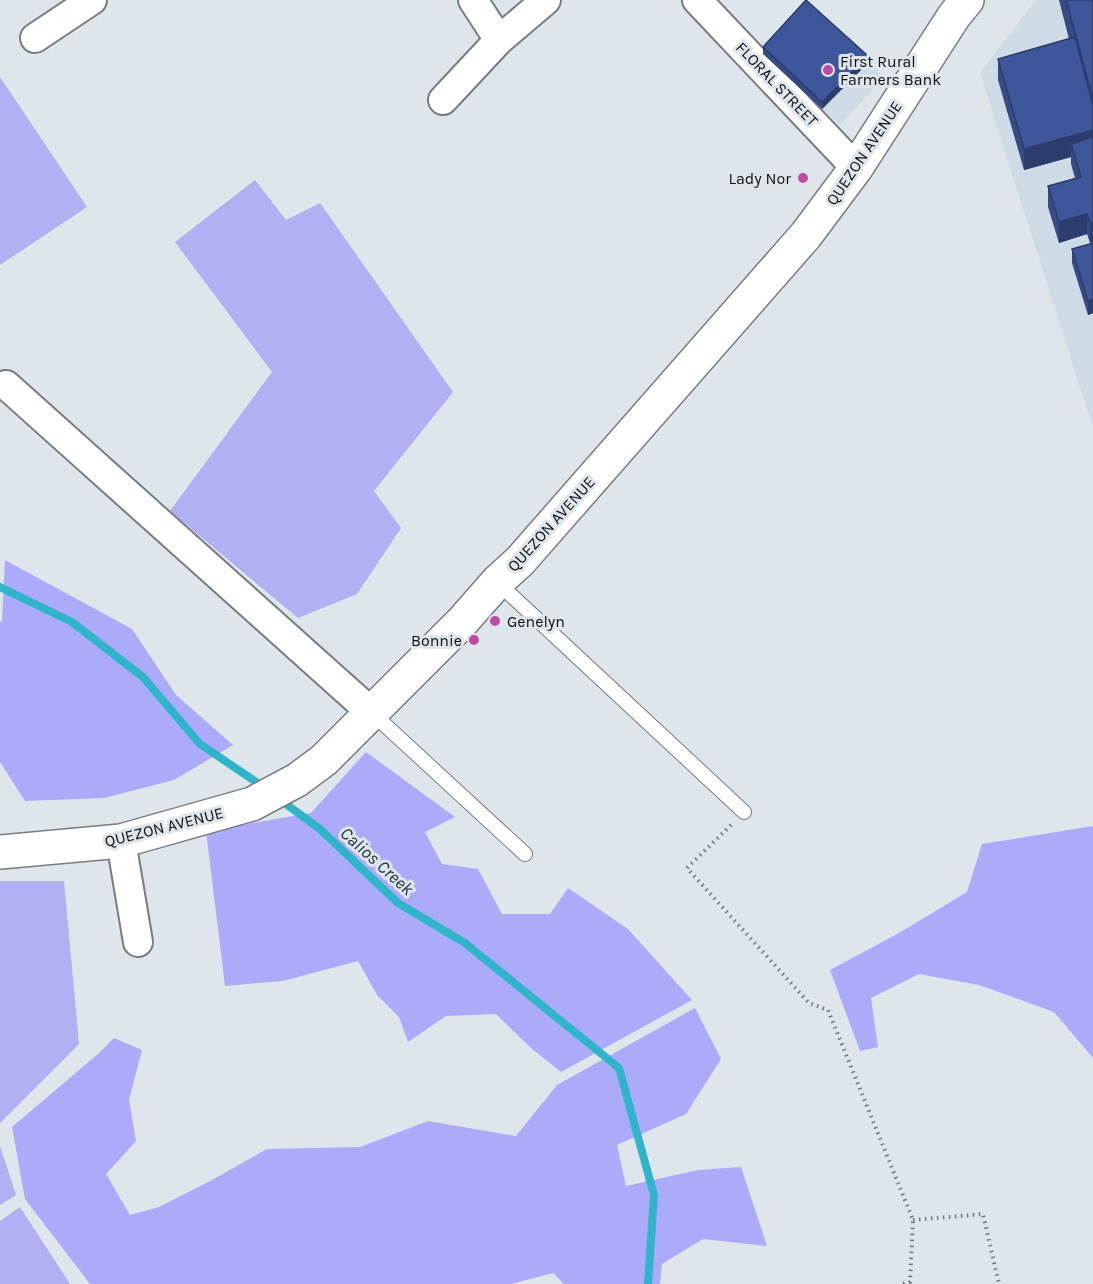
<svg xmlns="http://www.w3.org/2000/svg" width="1093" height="1284" viewBox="0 0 1093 1284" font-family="Karla,sans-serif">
<rect width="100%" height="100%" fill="#dee5eb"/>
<g fill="#cedae6">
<path d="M1036,0H1093V428L980,73Z"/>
<path d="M807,7L884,77L840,125L763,54Z"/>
</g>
<g fill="#b0b0f3">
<path d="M0,77L87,207L0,265Z"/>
<path d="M255,180L286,220L320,203L453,392L374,491L401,528L357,594L298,618L170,511L272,372L175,242Z"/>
<path d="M0,881H64L79,1044L0,1123Z"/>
<path d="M0,1146L16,1195L0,1205Z"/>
<path d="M20,1207L70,1284H0V1221Z"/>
</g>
<g fill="#acabfa">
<path d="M5,560L132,629L176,695L233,745L174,780L104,798L25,801L0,762V622L2,621Z"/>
<path d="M366,752L455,817L425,832L442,864L478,869L502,914H550L568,888L628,929L692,1000L561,1072L531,1048L496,1014L446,1016L408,1042L399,1017L377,995L358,961L283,981L225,986L206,831L311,813Z"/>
<path d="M1093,826V1058L1054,1012L979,985L919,974L871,998L878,1047L860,1051L830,970L899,933L967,892L982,844Z"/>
<path d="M695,1008L721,1059L686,1114L617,1145L626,1186L698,1170L741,1167L767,1246L703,1239L662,1264L660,1284H564L553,1273L511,1284H90L25,1199L12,1127L98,1054L114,1038L142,1050L129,1100L136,1141L106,1174L130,1215L159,1207L212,1180L267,1149L360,1147L428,1121L516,1136L557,1085Z"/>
</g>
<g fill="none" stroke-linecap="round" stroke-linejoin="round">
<g stroke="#2fb4ca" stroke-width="8">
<path d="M0,587L72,622L143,677L200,744L265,788"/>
<path d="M279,799L320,829L398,903L465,943L619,1068L654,1195L648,1284"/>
</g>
<defs>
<g id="service">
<path d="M497,582L744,812"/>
<path d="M372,713L525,854"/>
</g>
<g id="minor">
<path d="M473,0L499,40"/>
<path d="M697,0L856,168"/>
<path d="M35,38L92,0"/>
<path d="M443,100L499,40L546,0"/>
<path d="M6,385L372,713"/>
<path d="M121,841L138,942"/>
</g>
<path id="secondary" d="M0,852L121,841L252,804L297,780L324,760L462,622L497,582L520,561L806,235L856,168L954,16L967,0"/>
</defs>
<use href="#service" stroke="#787d83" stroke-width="16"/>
<use href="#minor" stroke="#787d83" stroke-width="32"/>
<use href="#secondary" stroke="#787d83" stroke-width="36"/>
<g stroke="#72777a" stroke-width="4" stroke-dasharray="1.5 4.5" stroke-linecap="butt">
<path d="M731,825L687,868L809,1003L828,1010L913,1220L910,1282L901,1284"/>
<path d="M913,1220L983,1214L999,1284"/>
</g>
<use href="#service" stroke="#fff" stroke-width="14"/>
<use href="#minor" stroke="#fff" stroke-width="28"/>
<use href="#secondary" stroke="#fff" stroke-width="33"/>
</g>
<g fill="#344b84">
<path d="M1059,0H1093V242L1090,243L1087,234L1059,243L1048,207V186L1075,178L1071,164V157L1024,170L998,80V59L1069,39Z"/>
<path d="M763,47L868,63L822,109L763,54Z"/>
<path d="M1093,243V313L1088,315L1072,263V249Z"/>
</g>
<g fill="#2b3d6c">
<path d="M868,56V63L822,109V102Z"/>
<path d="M1093,130V151L1071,144V157L1024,170V149Z"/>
<path d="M1087,214V234L1059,243V222Z"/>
<path d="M1093,222V242L1090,243V223Z"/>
<path d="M1093,299V313L1088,315V301Z"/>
</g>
<g fill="#3d579a" stroke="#2b3d6c" stroke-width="1.5">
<path d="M806,0L868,56L822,102L763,47Z"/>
<path d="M1066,0H1093V99Z"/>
<path d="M1075,37L1093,106V130L1024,149L998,59Z"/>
<path d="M1093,137V222L1090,223L1087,214L1059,222L1048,186L1081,177L1071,144Z"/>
<path d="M1093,243V299L1088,301L1072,249Z"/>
</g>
<g fill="#bf4aa2" stroke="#dee5eb" stroke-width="2">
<circle cx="828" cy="70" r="6"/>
<circle cx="803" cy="178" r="6"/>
<circle cx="495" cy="621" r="6"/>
<circle cx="474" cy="640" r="6"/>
</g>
<g text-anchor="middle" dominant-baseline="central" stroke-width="6" stroke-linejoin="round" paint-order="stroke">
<g font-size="16" fill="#0e1012" stroke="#dee5eb" text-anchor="start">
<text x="840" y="61">First Rural<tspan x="840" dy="18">Farmers Bank</tspan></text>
<text x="791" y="178" text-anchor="end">Lady Nor</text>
<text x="507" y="621">Genelyn</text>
<text x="462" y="640" text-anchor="end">Bonnie</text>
</g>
<g font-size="16" fill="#0e1012" stroke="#dee5eb">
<text transform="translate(777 84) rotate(46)">FLORAL STREET</text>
<text transform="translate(864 153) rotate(-56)">QUEZON AVENUE</text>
<text transform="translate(551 524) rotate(-48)">QUEZON AVENUE</text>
<text transform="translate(164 827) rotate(-14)">QUEZON AVENUE</text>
</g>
<g font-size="18" font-style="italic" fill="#1c3136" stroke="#dee5eb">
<text transform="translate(377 861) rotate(42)">Calios Creek</text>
</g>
</g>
</svg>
